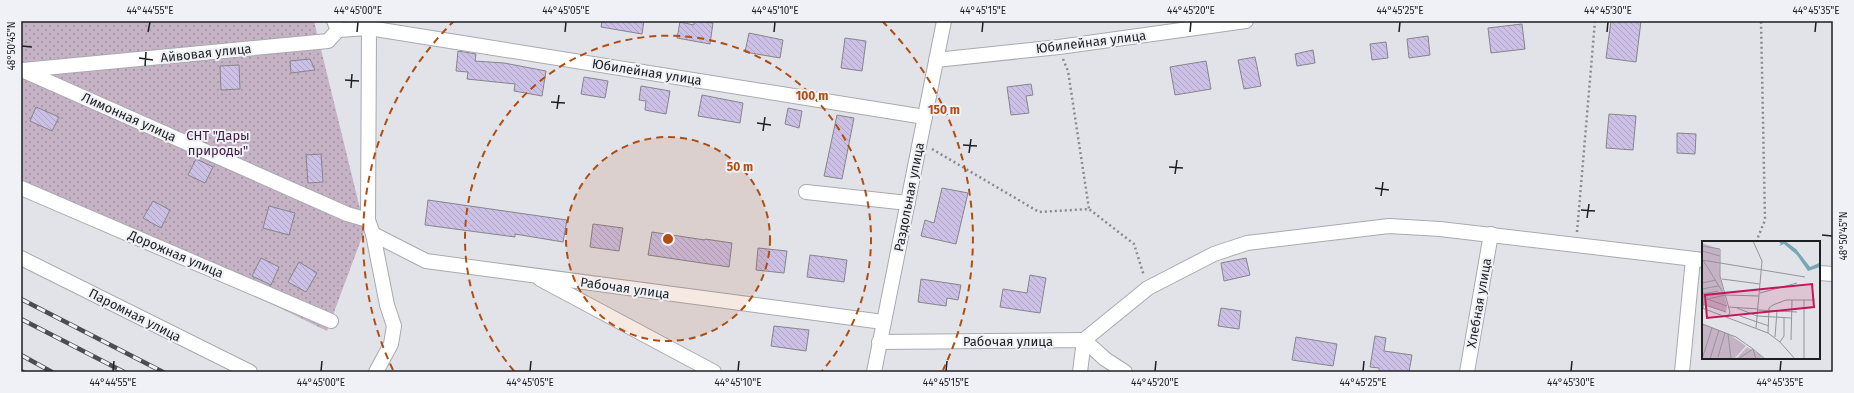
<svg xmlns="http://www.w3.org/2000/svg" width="1854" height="393" viewBox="0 0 1854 393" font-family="'Fira Sans',sans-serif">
<defs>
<pattern id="grass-dots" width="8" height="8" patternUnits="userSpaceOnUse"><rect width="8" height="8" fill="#c5b2c5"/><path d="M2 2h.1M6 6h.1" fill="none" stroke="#9f90a0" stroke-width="1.8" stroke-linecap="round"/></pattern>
<pattern id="building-back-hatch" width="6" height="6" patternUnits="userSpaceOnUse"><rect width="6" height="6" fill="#ccc0e6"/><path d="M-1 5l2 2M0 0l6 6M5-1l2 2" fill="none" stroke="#afa5c5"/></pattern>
</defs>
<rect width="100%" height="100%" fill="#e2e3e9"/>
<path fill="url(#grass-dots)" d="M21,21H314L365,229L327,331L21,181Z"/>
<g fill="url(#building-back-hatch)" stroke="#86858a">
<path d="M602,21H644L642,34L601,27Z"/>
<path d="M694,21L713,23L710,44L677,38L680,22L694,25Z"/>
<path d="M1611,21H1641L1636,62L1606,58Z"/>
<path d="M1522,24L1525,49L1491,53L1488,28Z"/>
<path d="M749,33L783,40L780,58L745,52Z"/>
<path d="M1428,36L1430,55L1409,58L1407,39Z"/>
<path d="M845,38L866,41L862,71L841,68Z"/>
<path d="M1386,42L1388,58L1372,60L1370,44Z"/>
<path d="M1313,50L1315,63L1297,66L1295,54Z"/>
<path d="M458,51L476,54L475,61L504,63L546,71L542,96L514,91L515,84L467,79L468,72L456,71Z"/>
<path d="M1255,57L1261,86L1244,89L1238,60Z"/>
<path d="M310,59L315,70L291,73L290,61Z"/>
<path d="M1206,61L1211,89L1175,95L1170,67Z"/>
<path d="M239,65L240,89L221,90L220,66Z"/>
<path d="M584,77L608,81L605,98L581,94Z"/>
<path d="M1031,84L1033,95L1026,96L1029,113L1011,115L1007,87Z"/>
<path d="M641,86L670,91L666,114L645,110L646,101L639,100Z"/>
<path d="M702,95L743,103L740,123L698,116Z"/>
<path d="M36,107L59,117L52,131L30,121Z"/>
<path d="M788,108L802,111L799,128L785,124Z"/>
<path d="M1609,114L1636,116L1633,150L1606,148Z"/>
<path d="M837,115L854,118L842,179L824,176Z"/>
<path d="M1677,133L1696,134L1695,154L1677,153Z"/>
<path d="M321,154L323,182L308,183L306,155Z"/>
<path d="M196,159L213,167L205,183L188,175Z"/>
<path d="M942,188L968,193L956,244L921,236L925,220L934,223Z"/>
<path d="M428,200L567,220L563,242L515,234V237L425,225Z"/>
<path d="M153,201L170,210L161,228L143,218Z"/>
<path d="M269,206L295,213L289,235L263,228Z"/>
<path d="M593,224L623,228L619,251L590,247Z"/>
<path d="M652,232L705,240V239L732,243L729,267L648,255Z"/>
<path d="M758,248L787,251L784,273L756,270Z"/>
<path d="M810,255L847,260L844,282L807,277Z"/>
<path d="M261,258L279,267L271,285L252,276Z"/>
<path d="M1246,258L1250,275L1224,281L1221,263Z"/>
<path d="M299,262L317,273L306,292L288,282Z"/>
<path d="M1030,275L1046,278L1040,313L1000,307L1003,289L1027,293Z"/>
<path d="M921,279L961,285L958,300L947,298L946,306L918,302Z"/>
<path d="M1221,308L1241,311L1239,329L1218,326Z"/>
<path d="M774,326L809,330L806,351L771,346Z"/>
<path d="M1375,336L1386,338L1384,351L1412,355L1409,372H1379V368L1370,367Z"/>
<path d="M1296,337L1337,344L1333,366L1292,360Z"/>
</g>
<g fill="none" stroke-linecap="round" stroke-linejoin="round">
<defs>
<g id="minor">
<path d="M334,21L338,30L369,28L368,220L373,234L387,305L394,326L391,344L376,372"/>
<path d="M369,28L925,117"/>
<path d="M936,60L1059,47L1246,21"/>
<path d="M22,70L347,214L368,220"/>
<path d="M23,70L328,41L338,30"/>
<path d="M21,188L331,321"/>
<path d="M806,192L908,203"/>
<path d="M373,234L426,261L883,322"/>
<path d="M21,258L250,372"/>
<path d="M1819,273L1833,274"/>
<path d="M540,279L714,372"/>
<path d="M879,342L1084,340L1105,359L1125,372"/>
<path d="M874,372L944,21"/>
<path d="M1080,372L1084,340L1148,288L1214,254L1247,243L1389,226L1440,229L1703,260"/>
<path d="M1467,372L1491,234"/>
<path d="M1682,372L1693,259"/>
</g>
</defs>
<use href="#minor" stroke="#a9aaaf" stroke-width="16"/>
<g stroke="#898a8e" stroke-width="2.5" stroke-dasharray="2 3" stroke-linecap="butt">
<path d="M1063,59L1068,71L1089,209"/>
<path d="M932,149L1039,212L1089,209L1134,244L1144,276"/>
<path d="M1577,232L1595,21"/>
<path d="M1756,242L1765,220L1761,21"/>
</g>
<use href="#minor" stroke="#fff" stroke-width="14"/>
<defs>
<g id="rail">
<path d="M21,299L163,372"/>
<path d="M21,319L124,372"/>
<path d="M21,355L52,372"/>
<path d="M21,371L23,372"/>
</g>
</defs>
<use href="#rail" stroke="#4c4d50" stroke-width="4.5"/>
<use href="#rail" stroke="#eff1f6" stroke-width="3" stroke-dasharray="9" stroke-linecap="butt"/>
</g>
<path fill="none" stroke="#1e1f21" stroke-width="1.5" d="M148,32L150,22M357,32L358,22M565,32L566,22M774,32L775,22M982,32L983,22M1190,32L1191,22M1399,32L1400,22M1607,32L1608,22M1815,32L1816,22M22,46L32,47M139,58L153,60M145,66L146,52M345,80L359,81M351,88L352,74M551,102L565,103M557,109L559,95M757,123L771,125M763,131L765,117M963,145L977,146M969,153L971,139M1169,167L1183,168M1175,174L1177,160M1375,188L1389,190M1381,196L1383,182M1581,210L1595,211M1587,218L1589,204M1822,235L1832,236M113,371L114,361M321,371L322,361M530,371L531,361M738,371L739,361M946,371L947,361M1155,371L1156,361M1363,371L1364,361M1571,371L1572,361M1780,371L1781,361"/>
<circle cx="668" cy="239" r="102" fill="#b04d11" fill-opacity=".12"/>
<g fill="none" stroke="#b04d11" stroke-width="2" stroke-dasharray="7 5">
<circle cx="668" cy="239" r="102"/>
<path d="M514 371A203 203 0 1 1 822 371"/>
<path d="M393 370A305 305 0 0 1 454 21M882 21A305 305 0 0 1 943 370"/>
</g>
<g text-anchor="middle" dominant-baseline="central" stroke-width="4" stroke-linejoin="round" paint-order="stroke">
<g font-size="13" fill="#1e1f21" stroke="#eff1f6">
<text transform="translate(1091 42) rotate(-7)">Юбилейная улица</text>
<text transform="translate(206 53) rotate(-6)">Айвовая улица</text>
<text transform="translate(647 72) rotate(9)">Юбилейная улица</text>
<text transform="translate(129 117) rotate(24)">Лимонная улица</text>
<text transform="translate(909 197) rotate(-79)">Раздольная улица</text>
<text transform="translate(176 254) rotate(23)">Дорожная улица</text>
<text transform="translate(625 288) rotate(8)">Рабочая улица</text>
<text transform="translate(1479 303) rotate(-80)">Хлебная улица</text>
<text transform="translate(135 315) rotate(27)">Паромная улица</text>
<text x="1008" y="341">Рабочая улица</text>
</g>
<g font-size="13" fill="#411b43" stroke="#eff1f6">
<text x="218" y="135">СНТ "Дары<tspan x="218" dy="15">природы"</tspan></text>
</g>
</g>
<g transform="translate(1702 241)">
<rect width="118" height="118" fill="#e2e3e9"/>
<path d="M0,2L17,8L18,35L25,65L24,71L0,63ZM0,82L27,93L44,105L32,118H0ZM45,106L57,113L61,118H34Z" fill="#c5b2c5"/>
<path d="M76,0H83L94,8L108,26L117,22L118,26L106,30L95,14L82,3L77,5L79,3Z" fill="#77a6b4"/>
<path fill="none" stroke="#949599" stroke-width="1" d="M51,0L60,20L54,87M0,5L18,8V35L28,71L26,76M0,10L18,15M0,19L103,36M1,19L20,50M20,38L58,43M0,42L14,39M0,44L2,59L1,67M0,48L16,45M58,52L95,42M0,53L16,50M24,54L57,55M5,58L25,65M6,58L23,54M102,59V118M0,63L24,71M26,66L56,68M0,67L66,92L78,101L93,118M35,67L55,75L89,77M56,69L95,71M38,75L67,85M0,83L34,96L51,108L54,118M66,92L67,67L71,64L84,59H113M26,93L29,118M73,96L75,70M89,99L90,59M78,101L82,95V77M16,116L23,92M0,118L10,87M8,118L17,89M36,118L51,108L63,118"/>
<path fill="#c2185b" fill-opacity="0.15" stroke="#c2185b" stroke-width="2" d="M110,43L112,66L5,77L3,54Z"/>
<rect width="118" height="118" fill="none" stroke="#1e1f21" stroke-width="2"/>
</g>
<circle cx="668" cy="239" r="6" fill="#b04d11" stroke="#eff1f6" stroke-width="2"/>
<g font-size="12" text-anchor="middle" font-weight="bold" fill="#b04d11" stroke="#eff1f6" stroke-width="4" stroke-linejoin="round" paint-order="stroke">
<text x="812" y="100">100 m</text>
<text x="944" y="114">150 m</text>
<text x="740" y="171">50 m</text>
</g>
<rect width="1854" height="393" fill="none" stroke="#eff1f6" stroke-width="44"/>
<rect x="22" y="22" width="1810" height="349" fill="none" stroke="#1e1f21" stroke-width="1.5"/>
<g font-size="10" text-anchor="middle" fill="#1e1f21">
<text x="150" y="14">44°44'55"E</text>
<text x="358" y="14">44°45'00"E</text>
<text x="566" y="14">44°45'05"E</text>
<text x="775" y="14">44°45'10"E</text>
<text x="983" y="14">44°45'15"E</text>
<text x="1191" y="14">44°45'20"E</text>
<text x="1400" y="14">44°45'25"E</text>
<text x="1608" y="14">44°45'30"E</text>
<text x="1816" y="14">44°45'35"E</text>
<text transform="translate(11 46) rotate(-90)" y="4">48°50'45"N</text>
<text transform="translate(1843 236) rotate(-90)" y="4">48°50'45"N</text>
<text x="113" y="386">44°44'55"E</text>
<text x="321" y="386">44°45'00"E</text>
<text x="530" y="386">44°45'05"E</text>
<text x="738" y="386">44°45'10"E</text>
<text x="946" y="386">44°45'15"E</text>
<text x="1155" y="386">44°45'20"E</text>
<text x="1363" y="386">44°45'25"E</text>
<text x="1571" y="386">44°45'30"E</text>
<text x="1780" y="386">44°45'35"E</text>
</g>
</svg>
